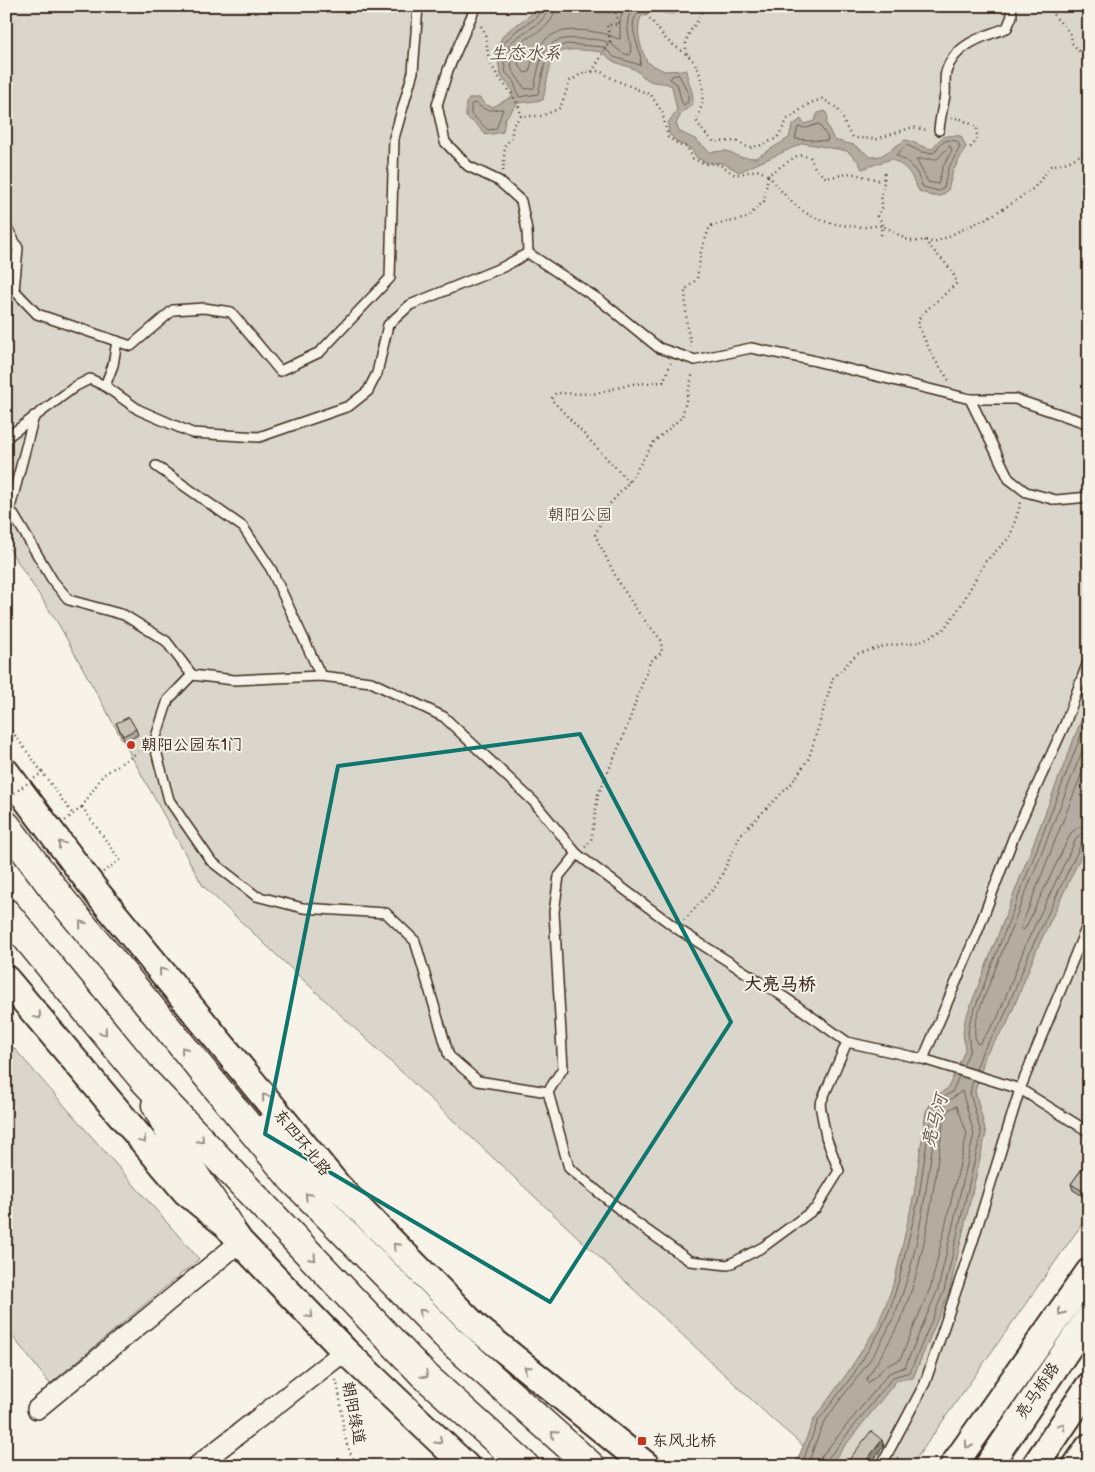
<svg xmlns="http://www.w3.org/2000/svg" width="1095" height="1472" viewBox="0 0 1095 1472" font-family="'Balsamiq Sans','LXGW WenKai TC',sans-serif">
<rect width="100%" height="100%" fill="#f7f3e8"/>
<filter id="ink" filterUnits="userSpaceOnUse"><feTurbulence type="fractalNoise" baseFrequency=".02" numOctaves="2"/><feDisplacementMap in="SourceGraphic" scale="10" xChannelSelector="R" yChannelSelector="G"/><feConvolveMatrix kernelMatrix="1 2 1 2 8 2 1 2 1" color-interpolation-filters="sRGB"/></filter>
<g filter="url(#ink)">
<g fill="#dbd6cb" stroke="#8b8074">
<path d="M6,6H1089V1214L911,1466H826L770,1417L203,886L59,625L6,544Z"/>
<path d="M6,1039L199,1259L50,1384L6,1328Z"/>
</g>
<g fill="#b4aca0" stroke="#84786c">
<path d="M538,6H688C672,23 660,5 641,17C635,31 641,49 647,62L664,71L686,70C687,83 696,93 692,106L682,112L676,124L680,132L695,139L710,152L727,151L740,157L756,158L789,138L792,126L801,119L804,124L814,121L818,113L825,111L828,117L826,123L834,140L854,145L871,157L881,156L905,140C916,142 922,148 933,149C940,135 946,135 961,136L966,147L953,171L948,190L941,196H932L919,191C910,173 909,168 891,159L862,169L858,161L847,151L803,143L739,172L723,163H707L697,158L691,149L677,142L669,134L668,123L677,110L672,86C663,81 658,84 650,81C643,78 640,72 634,69C620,63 614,65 603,52C548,46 554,49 543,100L518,103L505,119L503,132L486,135L476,124L466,117V103L470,98H480L484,104L493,107L513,96C512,84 507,86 502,77C500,74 500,69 499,66C491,26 520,31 538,6Z"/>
<path d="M1089,700V839L1037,949L1007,1024L986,1054L975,1091L986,1133L949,1292L913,1378L897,1380L829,1466H795L814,1419L848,1372L876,1328L885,1307L895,1279L914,1194L926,1111L935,1097L948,1088L965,1050L963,1031L965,1020Z"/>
</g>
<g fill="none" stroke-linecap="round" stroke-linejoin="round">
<g stroke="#6b5e52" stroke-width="1">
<path d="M542,6L536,18L517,30L503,44L502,53L506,73L513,80L519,97L538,94L545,63L550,53L565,44L604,47L614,57L640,65C645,50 621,23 642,10C651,5 663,7 672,10L681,6"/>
<path d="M548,6C547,27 519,30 509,46L512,70L525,89L534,88C541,58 541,35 580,39C588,39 600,39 607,42C617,46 619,54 630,55C634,39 618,19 637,6"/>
<path d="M555,6C555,31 528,32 516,49L519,66L525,73L529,72C540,27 565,26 606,34C611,35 615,39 620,39V20L625,6"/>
<path d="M679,75L688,93V102L684,105L682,103L677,84L670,79L672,76Z"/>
<path d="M476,103C488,114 490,109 503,109L496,129L488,130L471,114V105Z"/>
<path d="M819,124L828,138L827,141L795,139L798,127L806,128Z"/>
<path d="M948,140L957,141L960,147L948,169L944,187L939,191L923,187L917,173L908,162L896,155L907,145L921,152L934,153L941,143Z"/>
<path d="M950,146L952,150L943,167L938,184L928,182L916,159H937Z"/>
<path d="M1089,734L990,982C984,1000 969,1025 977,1044L980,1043L997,1019L1026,944L1076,839L1082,833L1089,832"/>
<path d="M1089,755L1021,927L1022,930L1025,929L1071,833L1078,827L1089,825"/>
<path d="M963,1066L970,1050L968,1031L970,1021L1089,715"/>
<path d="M976,1070L982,1052L1002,1021L1032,947L1082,842L1089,838"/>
<path d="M957,1106L967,1134L931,1286L900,1360L887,1365L868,1383L866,1380C879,1359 892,1339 902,1316C927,1256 934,1182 944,1118L949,1110Z"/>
<path d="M801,1466L818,1421L853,1375L880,1331L890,1309L899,1280L919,1196L931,1113L939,1100L952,1092L959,1076"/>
<path d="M807,1466C813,1452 817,1436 824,1423C843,1392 870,1366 886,1333C919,1269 926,1185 937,1115L943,1105L962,1091L974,1134L938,1289L905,1367L889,1373L821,1457L819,1466"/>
<path d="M825,1466L826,1461L893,1377L910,1372L944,1291L981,1133L970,1093L973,1080"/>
</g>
<defs>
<g id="lane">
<path d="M476,6L448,70L437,105L445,142L468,166L499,181L521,201L527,230L528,253"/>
<path d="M939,130C940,118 943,107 945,95C946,88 944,79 946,72C954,45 983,36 1007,28L1012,16L1011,6"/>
<path d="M6,226L18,248L14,290L37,314L131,346L173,310L204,308L231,312L280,371L320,352L390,278L394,138L413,72L418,6"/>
<path d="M105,386L113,365L117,341"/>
<path d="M970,399H1015L1089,424"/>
<path d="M6,438L76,386L90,379L105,386L139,410L192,433L259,437L349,406L368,391L377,373L388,325L410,305L503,267L528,253L601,301L659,348L695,360L751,348L811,360L970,399L1009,479L1026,492L1056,500L1089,497"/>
<path d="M156,466L243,527L271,569L321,676"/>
<path d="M6,502L53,581L69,600L124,615L166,641L192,675L234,680L321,676L371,682L444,717L534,802L577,854L676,928L787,999L847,1042L923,1059L1020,1089L1089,1132"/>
<path d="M10,508L34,416"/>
<path d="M192,675L168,700L154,743L169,800L211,861L256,896L303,908L386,913L415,941L449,1056L478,1081L548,1092L569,1168L635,1222L690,1261L728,1265L763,1247L816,1208L839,1171L826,1137L820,1105L847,1042"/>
<path d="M923,1059L977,933L1014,836L1065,724L1089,659"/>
<path d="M548,1092L563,1068L554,912L559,876L577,854"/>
<path d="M881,1466L925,1383L973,1241L1020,1089L1089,921"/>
</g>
<g id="street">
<path d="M37,1409L240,1242"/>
<path d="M197,1466L345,1351"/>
</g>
<g id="secondary">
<path d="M6,772L98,894L340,1189L476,1327L647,1466"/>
<path d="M6,979L186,1192L230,1228L240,1242L345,1351L466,1466"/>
<path d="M953,1466L1089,1272"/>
<path d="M988,1466L1089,1317"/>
<path d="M1035,1466L1089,1386"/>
<path d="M1076,1466L1089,1447"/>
</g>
<g id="highway">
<path d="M6,825L62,900L293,1180L451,1341L591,1466"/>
<path d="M6,913L143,1079L423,1374L525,1466"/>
<path d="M156,1105L181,1154L230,1228"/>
<path d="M265,1129L340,1189"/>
</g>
</defs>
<use href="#lane" stroke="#3b2a1e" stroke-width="12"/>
<use href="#street" stroke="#3b2a1e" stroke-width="22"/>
<use href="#secondary" stroke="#3b2a1e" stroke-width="30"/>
<use href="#highway" stroke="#3b2a1e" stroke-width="31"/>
<g stroke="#3b2a1e" stroke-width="2.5" stroke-dasharray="1 4" stroke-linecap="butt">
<path d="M1048,6C1054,21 1071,26 1072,43L1089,62"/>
<path d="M646,15C654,22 659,31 666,39C674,47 686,52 693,61C705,77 706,103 696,120L703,131L714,142L736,141L749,148L762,145L777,138L788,119L810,103L822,99C850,113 837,119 854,138L877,139L913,127L924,130L928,128"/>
<path d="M481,26C489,37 485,52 491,64C499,82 519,97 521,116"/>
<path d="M687,54C681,30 702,25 703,6"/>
<path d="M592,72L610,41L607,25L619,24L613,6"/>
<path d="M951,119L959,118L977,127V140L969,149"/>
<path d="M503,171L505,145L511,139L513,125L521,116H542L560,108L570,81L584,72L600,71L613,79L651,95L662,112L668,137L681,146L687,147L693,159L706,164H719L735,175L757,170L768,175L798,155L810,157L815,168L826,178L851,173L878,180L886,178"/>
<path d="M768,175C799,214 815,225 865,227C870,227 876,225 881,226C892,228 901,239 912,241C922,243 920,237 934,243L987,218L1011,204L1034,188L1051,166L1068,162L1089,150"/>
<path d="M881,235L882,222L877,216L883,207C878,191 887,184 884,169"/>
<path d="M925,240C936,256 951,264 957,283L920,316L918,325L933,357L950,382"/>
<path d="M692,347L687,328L685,290L697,279L701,251L710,226L747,218L764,201L768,175"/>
<path d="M629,482L551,399L556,393L593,394L632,384L663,382L671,363"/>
<path d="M6,723L72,813"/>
<path d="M82,807L120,860L99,875L61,824Z"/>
<path d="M82,807L103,775L143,749"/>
<path d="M585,847L591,841L598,795L625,732L650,662L662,652L661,640L638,612L618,581L595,535L609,505L629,482L654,442L682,417L693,372"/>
<path d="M684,920L717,885L741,834L791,784L809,758L833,678L857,654L885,646L919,642L943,630L960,607L985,562L1010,537L1021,502"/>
<path d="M336,1380C345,1409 338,1442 359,1466"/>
</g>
<use href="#lane" stroke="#f7f3e8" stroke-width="9"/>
<use href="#street" stroke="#f7f3e8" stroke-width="19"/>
<use href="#secondary" stroke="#f7f3e8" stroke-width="26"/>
<use href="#highway" stroke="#f7f3e8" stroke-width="28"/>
<g stroke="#3b2a1e" stroke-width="2.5" stroke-dasharray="1 4" stroke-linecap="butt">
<path d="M642,6L646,15"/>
<path d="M6,799L43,772"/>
</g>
</g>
<g fill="#aca69d" stroke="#3b2a1e">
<path d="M116,723L136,729L138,735L125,742Z"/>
<path d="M1089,1159V1200L1073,1190L1071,1184Z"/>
</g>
<path fill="#8c877f" stroke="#3b2a1e" d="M882,1440L884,1446L869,1466H862Z"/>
<g fill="#c8c1b6" stroke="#3b2a1e">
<path d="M129,717L136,729L123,736L116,723Z"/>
<path d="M1089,1159V1192L1087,1194L1071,1184Z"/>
<path d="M871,1431L882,1440L862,1466L845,1465Z"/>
</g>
<defs><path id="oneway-chevron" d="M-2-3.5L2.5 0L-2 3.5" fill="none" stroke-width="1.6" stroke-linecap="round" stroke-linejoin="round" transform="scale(1.25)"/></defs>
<g stroke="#998e83">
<use href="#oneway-chevron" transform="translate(61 844) rotate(-127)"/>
<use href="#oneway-chevron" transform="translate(82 924) rotate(-129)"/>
<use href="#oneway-chevron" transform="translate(162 971) rotate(-129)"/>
<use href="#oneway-chevron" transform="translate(38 1016) rotate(50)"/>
<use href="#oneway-chevron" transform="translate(104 1032) rotate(50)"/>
<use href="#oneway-chevron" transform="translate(184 1050) rotate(-129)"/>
<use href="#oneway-chevron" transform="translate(265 1097) rotate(-129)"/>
<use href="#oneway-chevron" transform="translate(143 1140) rotate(50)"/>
<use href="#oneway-chevron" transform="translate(201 1140) rotate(47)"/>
<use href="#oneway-chevron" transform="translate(308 1196) rotate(-135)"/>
<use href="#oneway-chevron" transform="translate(396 1246) rotate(-135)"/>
<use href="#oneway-chevron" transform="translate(313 1258) rotate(47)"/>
<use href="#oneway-chevron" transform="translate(422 1312) rotate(-135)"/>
<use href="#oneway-chevron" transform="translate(1061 1312) rotate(125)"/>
<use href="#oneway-chevron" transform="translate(310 1315) rotate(46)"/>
<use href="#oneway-chevron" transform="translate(527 1369) rotate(-141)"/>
<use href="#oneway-chevron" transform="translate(425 1375) rotate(44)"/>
<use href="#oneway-chevron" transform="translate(1062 1426) rotate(-56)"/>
<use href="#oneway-chevron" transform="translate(554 1434) rotate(-138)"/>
<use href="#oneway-chevron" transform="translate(439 1441) rotate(43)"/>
<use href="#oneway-chevron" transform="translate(968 1445) rotate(125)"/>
</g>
</g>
<path fill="none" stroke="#0f766e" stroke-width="4" stroke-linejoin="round" d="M580,734L731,1022L550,1302L265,1134L338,766Z"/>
<g fill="#c8321e" stroke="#f7f3e8" stroke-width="2">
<circle cx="131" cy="745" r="5"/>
<rect x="637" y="1436" width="10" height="10" rx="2.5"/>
</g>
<g text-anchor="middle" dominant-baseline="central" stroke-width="4" stroke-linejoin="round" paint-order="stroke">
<g font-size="16" fill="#5b4c41" stroke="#f7f3e8">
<text x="580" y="515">朝阳公园</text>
</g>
<g font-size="16" fill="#3b2a1e" stroke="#f7f3e8" text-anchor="start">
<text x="141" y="745">朝阳公园东1门</text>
<text x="652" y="1441">东风北桥</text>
</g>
<g font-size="16" fill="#3b2a1e" stroke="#f7f3e8">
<text transform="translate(302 1143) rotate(51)">东四环北路</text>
<text transform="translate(1038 1391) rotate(-56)">亮马桥路</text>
<text transform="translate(353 1413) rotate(79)">朝阳绿道</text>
</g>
<g font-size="18" font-style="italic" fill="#5f5145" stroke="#f7f3e8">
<text x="525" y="53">生态水系</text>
<text transform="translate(935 1121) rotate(-75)">亮马河</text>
</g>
<g font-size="18" font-weight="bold" fill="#3b2a1e" stroke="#f7f3e8">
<text x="780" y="984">大亮马桥</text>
</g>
</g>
<rect width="1095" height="1472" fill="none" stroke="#f7f3e8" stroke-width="25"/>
<rect x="12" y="12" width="1070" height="1447" fill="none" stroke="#3b2a1e" stroke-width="2" filter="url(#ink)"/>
</svg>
